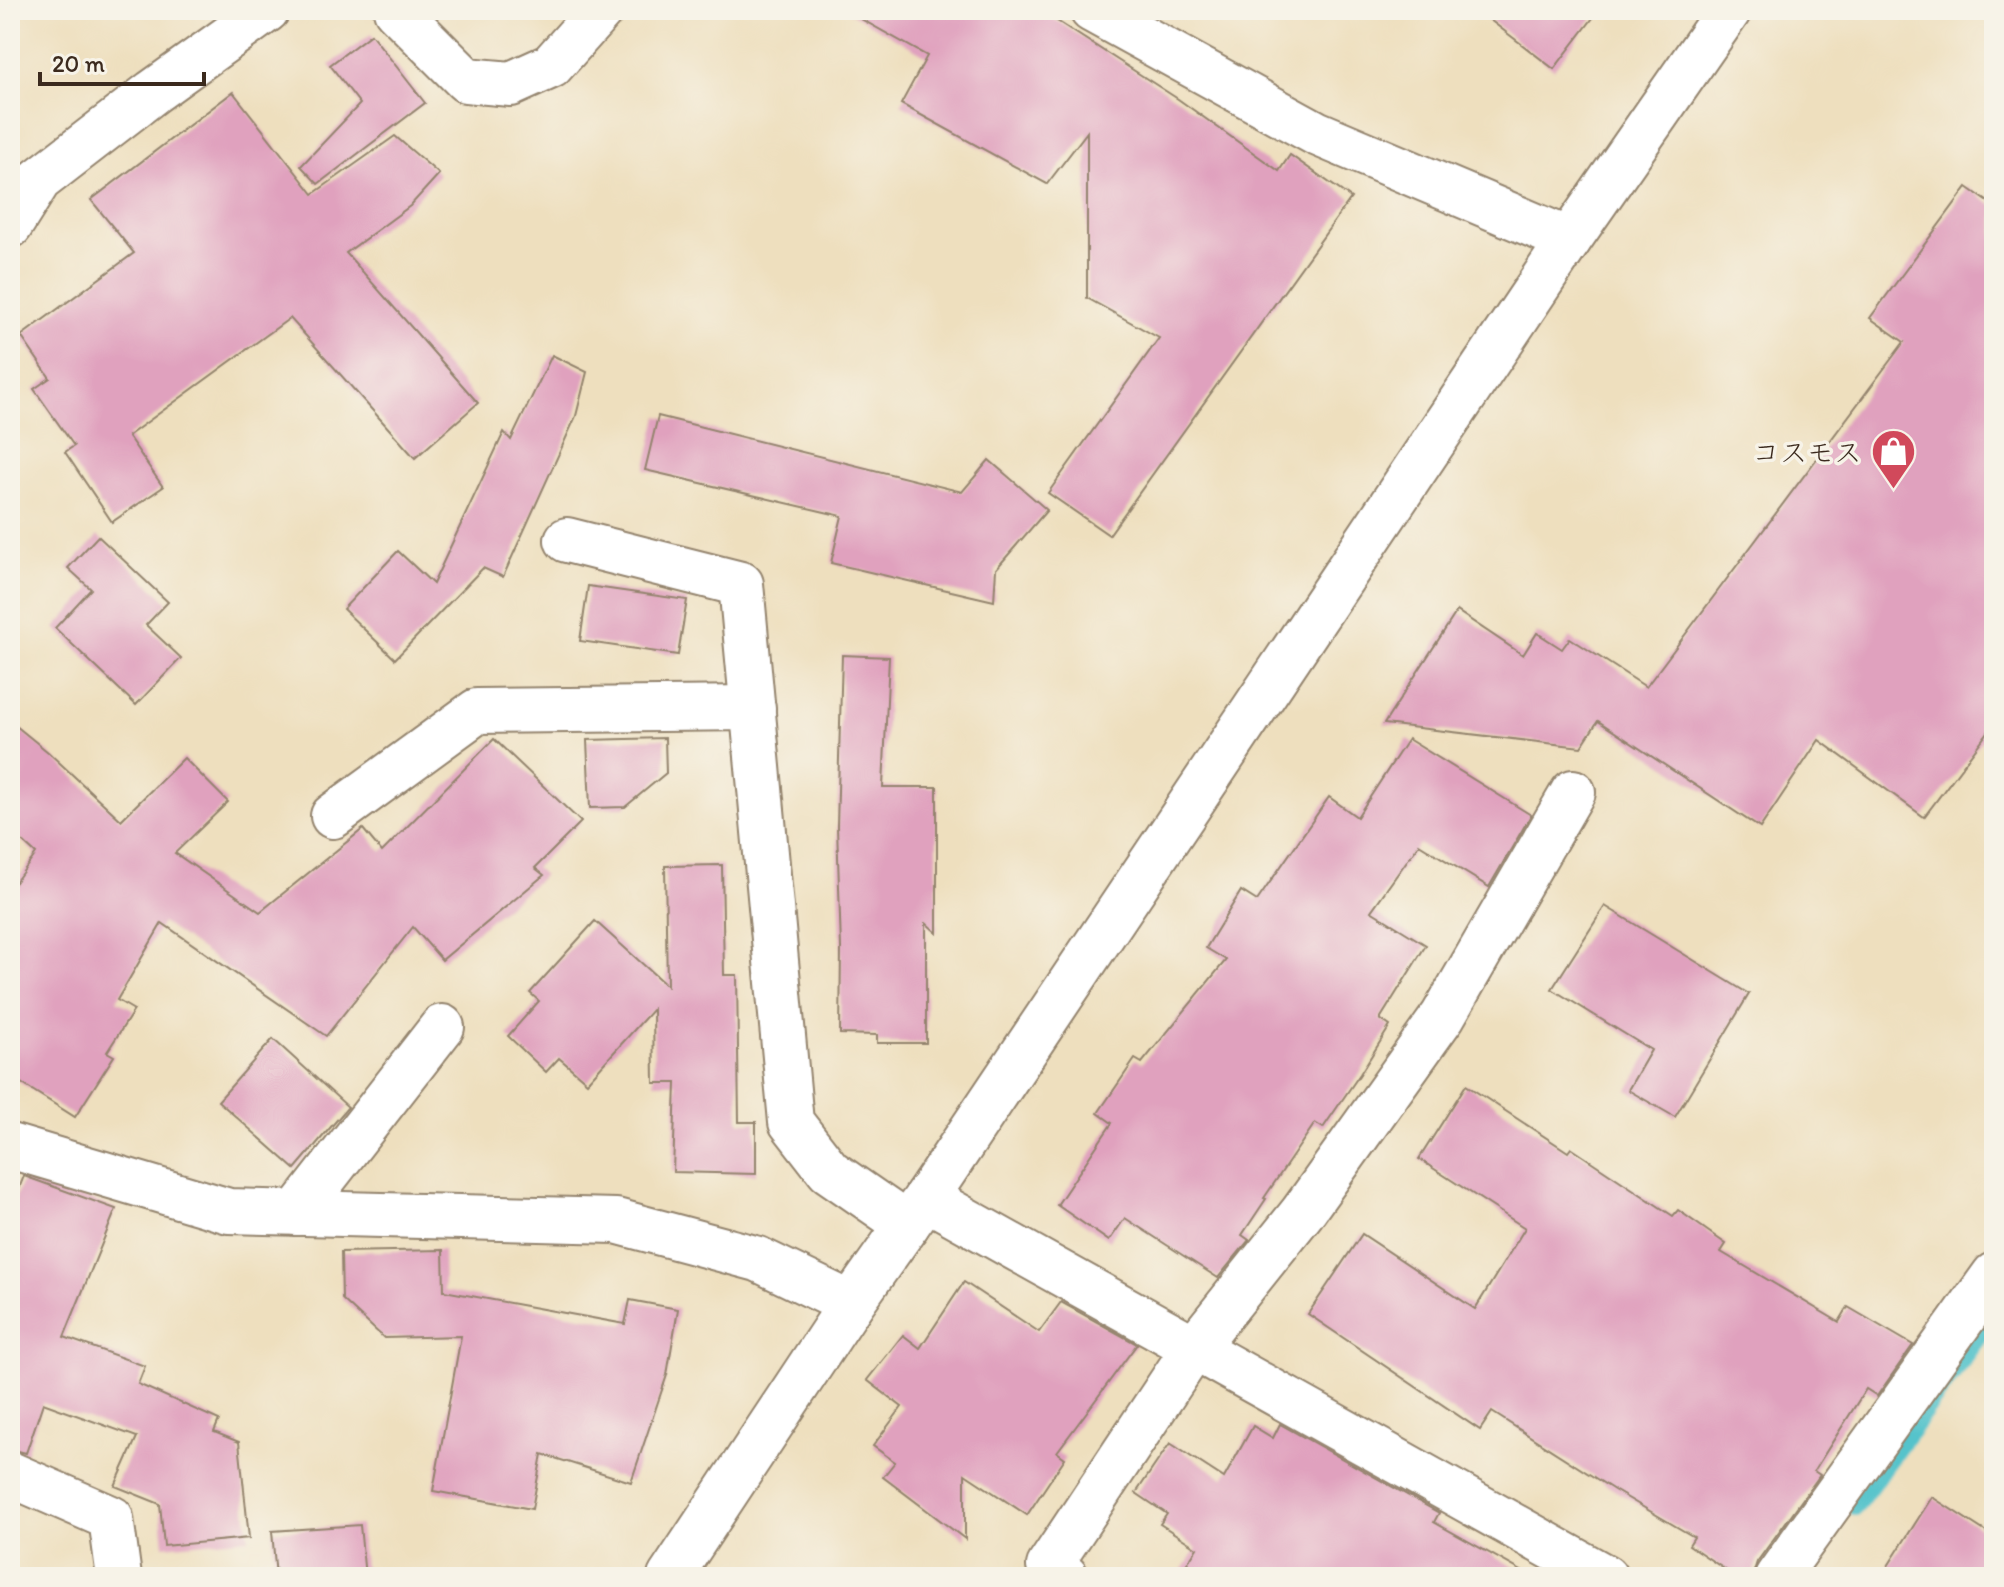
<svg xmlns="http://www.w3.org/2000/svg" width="2004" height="1587" viewBox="0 0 2004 1587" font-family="Itim,'Klee One',sans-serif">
<rect width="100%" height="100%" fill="#f7f3e8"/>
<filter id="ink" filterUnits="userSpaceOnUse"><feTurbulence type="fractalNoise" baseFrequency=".0125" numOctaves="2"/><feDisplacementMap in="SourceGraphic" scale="16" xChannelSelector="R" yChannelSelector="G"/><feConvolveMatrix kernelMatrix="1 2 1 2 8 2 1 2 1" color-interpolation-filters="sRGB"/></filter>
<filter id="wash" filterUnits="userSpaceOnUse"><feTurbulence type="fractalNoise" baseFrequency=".006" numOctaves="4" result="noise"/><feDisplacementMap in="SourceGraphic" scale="32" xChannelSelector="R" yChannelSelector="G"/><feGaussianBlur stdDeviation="1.8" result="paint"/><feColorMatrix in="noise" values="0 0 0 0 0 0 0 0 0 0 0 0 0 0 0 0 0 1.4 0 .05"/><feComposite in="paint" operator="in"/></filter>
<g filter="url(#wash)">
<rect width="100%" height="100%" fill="#eedfbe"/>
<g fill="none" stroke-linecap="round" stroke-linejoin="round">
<path stroke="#55c3cb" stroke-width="16" d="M1855,1508L1994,1318"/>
</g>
<g id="blocks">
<g fill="#e0a1be">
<path d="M845,10H1040L1178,99L1279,171L1290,155L1351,198L1109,535L1048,493L1159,338L1087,298V132L1047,184L901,104L927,56Z"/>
<path d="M1477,10H1599L1554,69Z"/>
<path d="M371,34L425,103L318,184L301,166L360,104L330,65Z"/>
<path d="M233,92L313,194L395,136L439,174L410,206L346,253L478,403L415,458L290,318L128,436L163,487L112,522L65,452L74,446L34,389L50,378L21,336L134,253L91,200Z"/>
<path d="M1967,187L1994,206V724L1924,817L1819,740L1760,828L1598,721L1581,747L1384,724L1457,611L1523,655L1537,633L1562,649L1570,638L1646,687L1904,342L1870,318Z"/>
<path d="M552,355L587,372L576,416L503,577L483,568L395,659L343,609L398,551L433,584L504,432L511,440Z"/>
<path d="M658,416L962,492L989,460L1047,510L996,569L994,601L831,563L842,516L645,470Z"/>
<path d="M98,536L168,602L146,625L181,658L136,705L55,628L91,589L68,568Z"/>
<path d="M588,586L687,600L678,655L580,641Z"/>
<path d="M842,655L889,657L883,787H937V933L926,923V1043H877V1035L840,1034L841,948L837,826Z"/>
<path d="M10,721L48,752L121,820L184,758L228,802L175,853L260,912L363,829L382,852L494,739L581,822L535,868L544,875L442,960L413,927L326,1036L162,923L117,1000L134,1010L107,1052L114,1056L75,1117L10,1076V889L36,854L10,830Z"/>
<path d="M665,738L666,773L625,807L590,808L587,740Z"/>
<path d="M1408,739L1531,815L1489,887L1419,844L1371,911L1426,945L1380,1019L1390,1026L1360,1074L1323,1128L1315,1123L1264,1198L1266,1199L1242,1235L1249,1240L1218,1278L1125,1218L1109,1241L1057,1205L1112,1123L1098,1113L1135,1059L1142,1063L1226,960L1206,948L1241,891L1257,901L1329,797L1357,817Z"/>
<path d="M722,865L724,975H737L739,1122H756V1174L673,1172L676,1083H654L653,1009L587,1082L559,1058L546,1072L508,1036L539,1001L530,993L595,921L667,986L665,866Z"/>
<path d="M1605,906L1749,994L1675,1117L1628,1090L1651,1050L1552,989Z"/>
<path d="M273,1039L348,1107L295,1169L218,1101Z"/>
<path d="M1466,1085L1568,1152L1571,1148L1673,1216L1678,1210L1726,1244L1721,1252L1839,1322L1848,1307L1913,1345L1877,1396L1866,1389L1814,1471L1820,1475L1757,1562L1752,1577H1736L1689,1545L1694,1537L1614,1490L1492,1412L1480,1430L1308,1314L1362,1234L1475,1309L1525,1228L1419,1159Z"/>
<path d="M24,1176L116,1209L64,1337L145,1366L138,1384L219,1420L214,1432L239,1442L249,1538L164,1546L160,1504L115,1486L137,1437L43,1403L26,1453L10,1449V1211Z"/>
<path d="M443,1250L444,1291L625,1324L630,1300L678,1309L667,1375L631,1482L542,1454L532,1509L433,1491L461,1336L384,1338L342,1299L341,1252Z"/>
<path d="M964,1282L1039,1332L1061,1302L1137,1344L1057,1452L1065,1458L1027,1515L965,1474V1539L883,1477L895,1462L873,1446L902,1407L867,1380L903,1335L920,1348Z"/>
<path d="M1280,1424L1439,1513L1434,1522L1532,1577H1178L1197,1548L1160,1524L1167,1514L1136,1493L1170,1443L1224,1478L1253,1426L1273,1438Z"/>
<path d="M1932,1497L1994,1537V1577H1881Z"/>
<path d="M360,1525L365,1577H276L272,1531Z"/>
</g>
</g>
</g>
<g filter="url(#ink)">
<use href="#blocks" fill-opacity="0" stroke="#94846e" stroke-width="2"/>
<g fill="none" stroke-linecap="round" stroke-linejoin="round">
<defs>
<g id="minor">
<path d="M396,10L466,80L511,84L551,66L601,10"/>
<path d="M1092,10L1316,133L1569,240"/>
<path d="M10,226L39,180L153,92L267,10"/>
<path d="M567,540L741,584L791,1122L829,1171L907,1225"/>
<path d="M333,816L477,711L753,708"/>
<path d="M10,1146L229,1211L616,1221L758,1259L851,1304"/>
<path d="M926,1198L1605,1577"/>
<path d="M297,1213L442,1027"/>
<path d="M10,1474L111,1518L119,1577"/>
<path d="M670,1577L851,1304L926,1198L1569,240L1729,10"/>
<path d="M1066,1577L1049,1566L1194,1348L1302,1213L1443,1016L1573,792"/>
<path d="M1777,1577L1994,1275"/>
</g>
</defs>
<use href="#minor" stroke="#94846e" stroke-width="48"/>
<use href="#minor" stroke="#fff" stroke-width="44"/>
</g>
</g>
<defs>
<symbol id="shop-pin" viewBox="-11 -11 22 30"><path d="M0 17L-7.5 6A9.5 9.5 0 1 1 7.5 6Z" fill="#d1495b" stroke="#f7f3e8"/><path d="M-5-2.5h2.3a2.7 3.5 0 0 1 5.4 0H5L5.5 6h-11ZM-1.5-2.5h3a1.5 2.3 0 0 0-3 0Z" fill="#fff"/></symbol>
</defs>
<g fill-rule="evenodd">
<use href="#shop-pin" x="1868" y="426" width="51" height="69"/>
</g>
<g text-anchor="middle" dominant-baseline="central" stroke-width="7" stroke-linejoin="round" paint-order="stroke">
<g font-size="28" fill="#3b2a1e" stroke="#f7f3e8" text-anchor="end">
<text x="1862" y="452">コスモス</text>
</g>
</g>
<rect width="2004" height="1587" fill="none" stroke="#f7f3e8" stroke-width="40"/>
<path d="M40 72v12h164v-12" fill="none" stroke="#3b2a1e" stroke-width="4"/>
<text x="52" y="72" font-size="24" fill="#3b2a1e" stroke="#f7f3e8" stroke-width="6" paint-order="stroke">20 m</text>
</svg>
